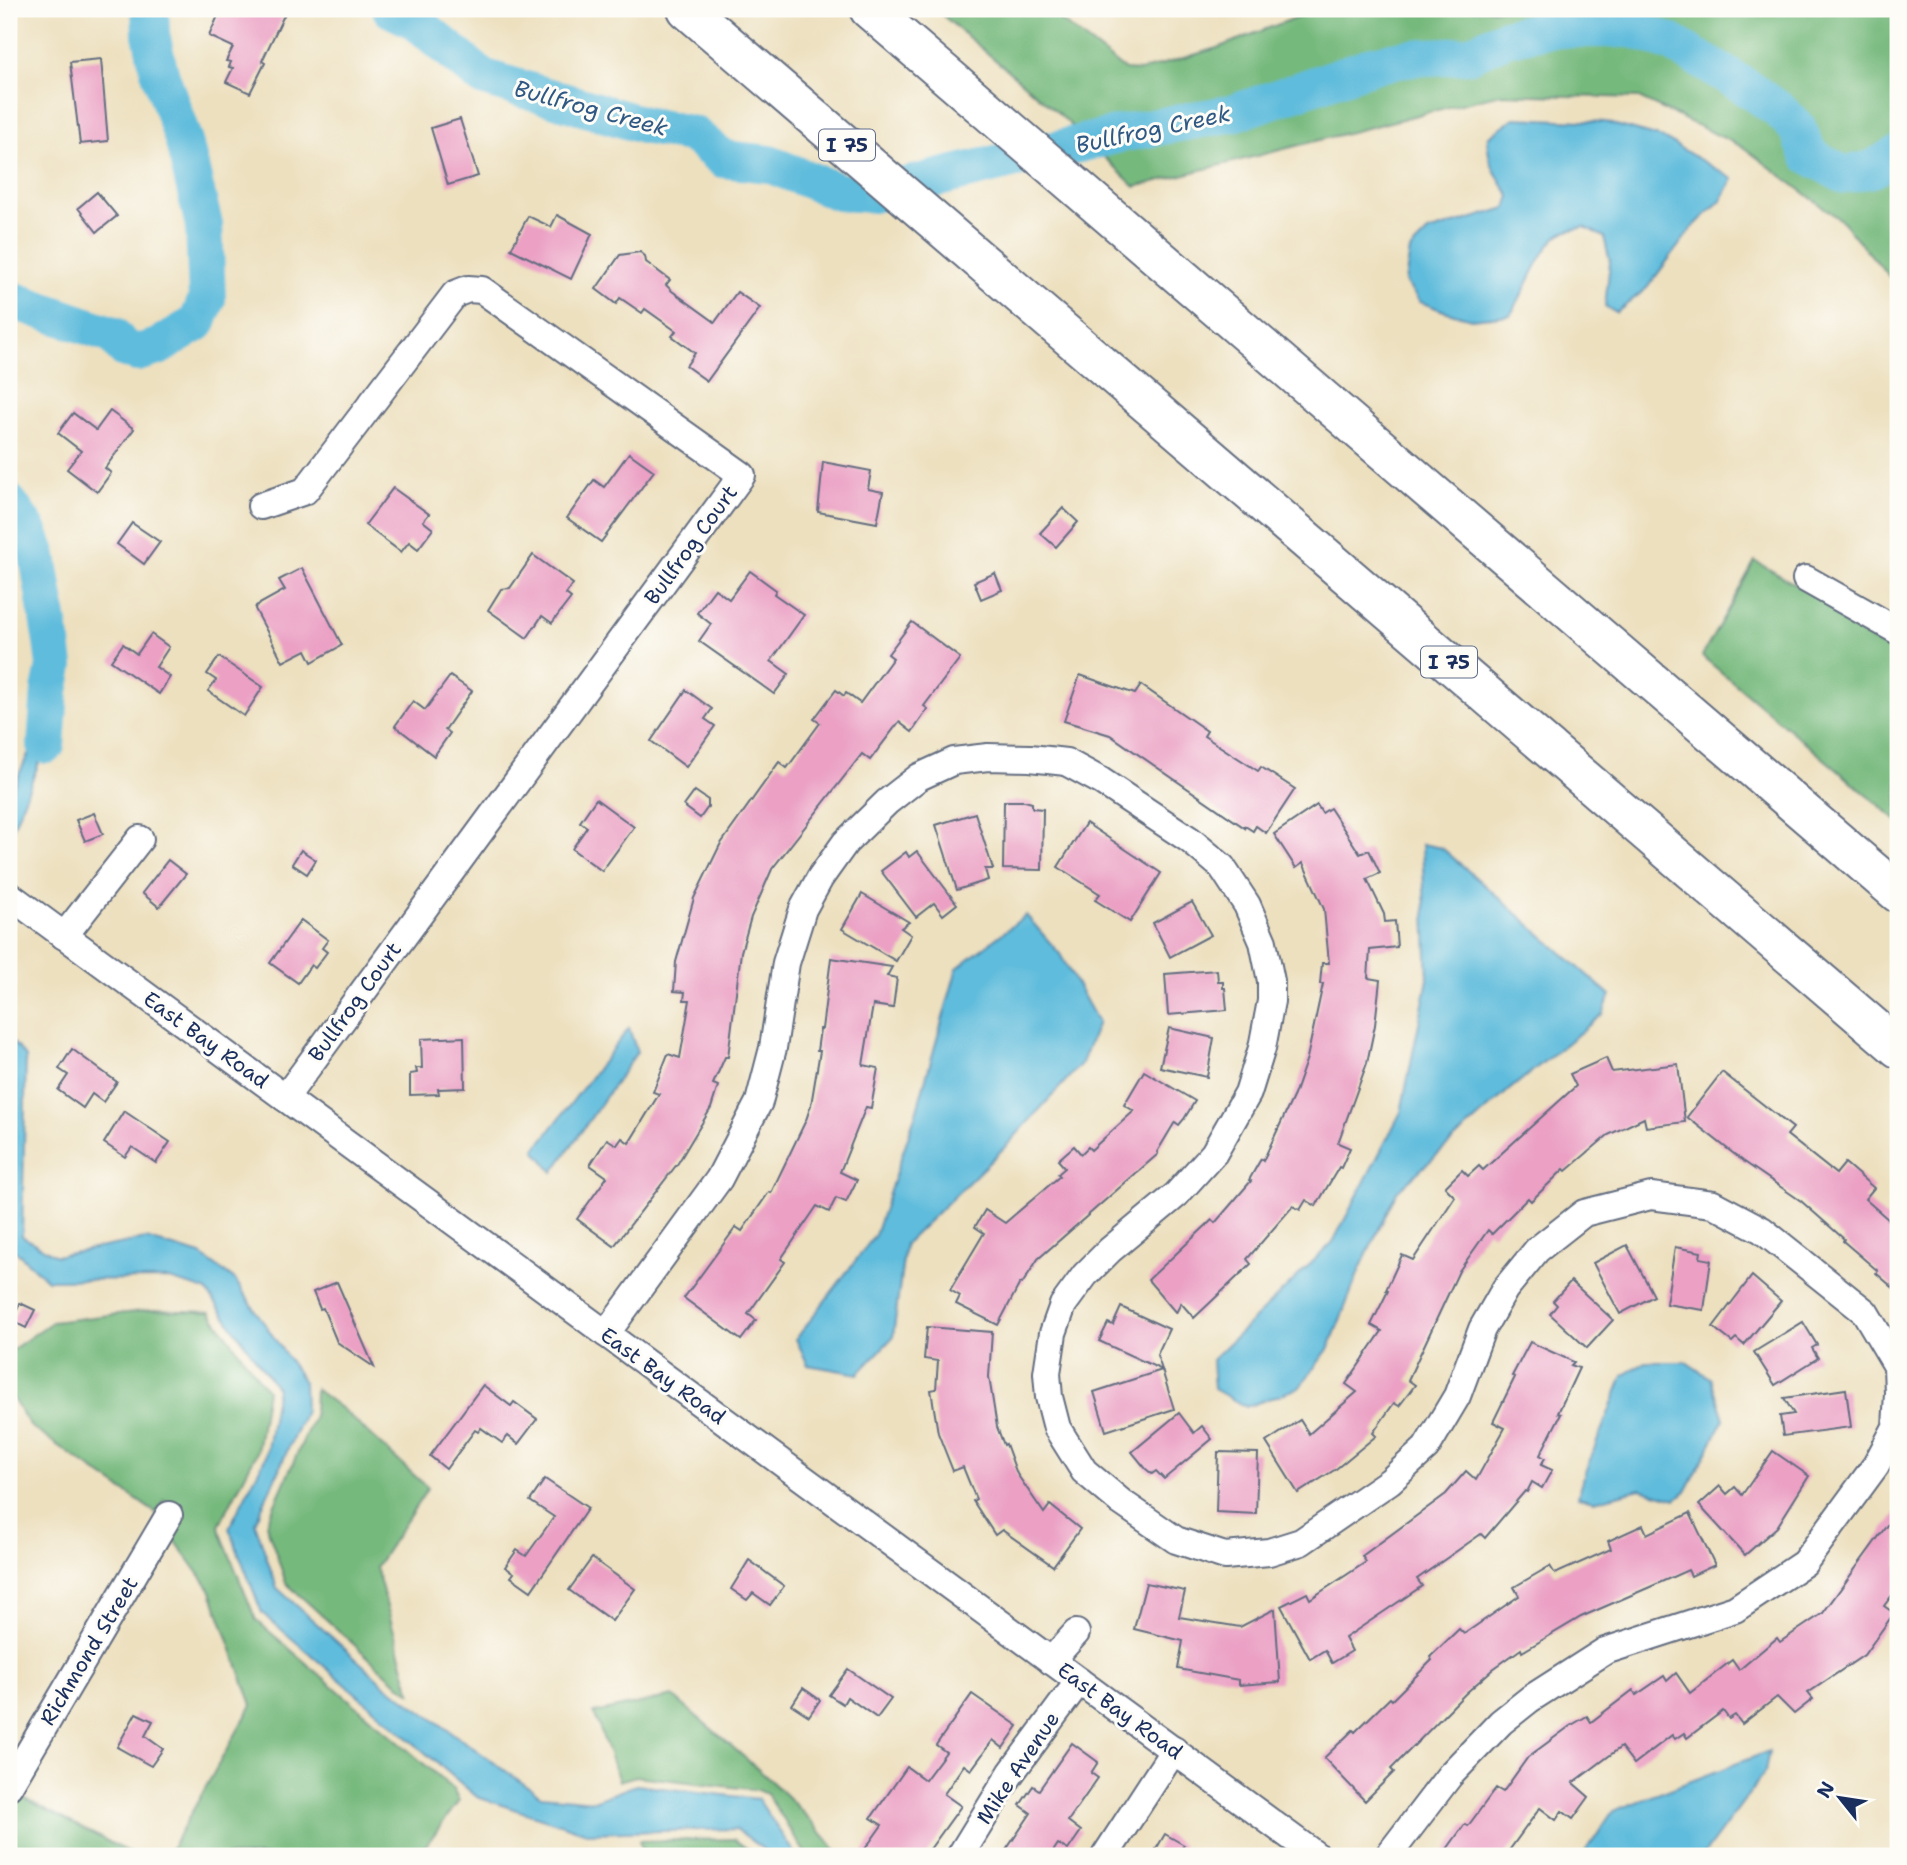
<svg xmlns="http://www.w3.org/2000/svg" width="1907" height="1865" viewBox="0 0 1907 1865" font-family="'Shantell Sans',sans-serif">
<rect width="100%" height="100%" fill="#fdfcf7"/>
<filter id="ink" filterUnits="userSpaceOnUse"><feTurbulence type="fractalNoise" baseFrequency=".0143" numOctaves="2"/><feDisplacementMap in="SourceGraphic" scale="14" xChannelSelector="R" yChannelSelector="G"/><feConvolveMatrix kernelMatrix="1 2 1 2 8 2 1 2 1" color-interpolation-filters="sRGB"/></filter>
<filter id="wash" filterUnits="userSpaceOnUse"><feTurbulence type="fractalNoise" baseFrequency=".00686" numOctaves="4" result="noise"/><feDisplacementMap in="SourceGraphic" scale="28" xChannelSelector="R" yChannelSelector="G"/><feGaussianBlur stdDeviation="1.57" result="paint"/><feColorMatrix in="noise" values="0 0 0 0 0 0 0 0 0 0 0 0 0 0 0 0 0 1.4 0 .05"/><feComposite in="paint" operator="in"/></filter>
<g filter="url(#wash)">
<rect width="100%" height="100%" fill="#ede0bf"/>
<g fill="#76b97d" stroke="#48746e" stroke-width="2">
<path d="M935,9H1046L1125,70L1140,71L1217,48L1318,9H1898V287L1842,221L1743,147L1639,98L1500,94L1135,187L1057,112Z"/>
<path d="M1755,561L1898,644V821L1702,656Z"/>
<path d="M151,1310L210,1312L267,1390L257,1452L219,1526L220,1531L256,1620L452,1788L459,1801L418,1856H167L252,1705L210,1589L171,1535L184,1512L164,1500L156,1513L31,1427L9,1393V1352L52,1322Z"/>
<path d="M315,1389L342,1409L428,1488L376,1567L411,1693L391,1678L286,1583L266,1524L314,1416Z"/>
<path d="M673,1696C730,1746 795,1795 840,1856H807L767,1794L758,1790L636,1776L619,1781L594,1713Z"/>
<path d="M18,1795L136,1856H9V1811Z"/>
<path d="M734,1839L757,1856H645L639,1841Z"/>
</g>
<g fill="#5ebcdc" stroke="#3c769d" stroke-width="2">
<path d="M1514,118L1605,122L1663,138L1733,179L1722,199L1692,228L1647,288L1616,313L1605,306L1610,262L1604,237L1585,227C1578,229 1565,230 1559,235C1540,249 1525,294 1510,315L1471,319L1444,311L1420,302L1405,282L1410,250L1428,232L1506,208L1510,196C1497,176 1486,162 1488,137Z"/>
<path d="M38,733L46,745L9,838V796Z"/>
<path d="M1422,844L1442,848L1610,995L1603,1014L1509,1090L1397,1191L1360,1269L1329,1348L1299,1388L1246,1407L1214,1389L1212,1360L1333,1242L1401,1112L1428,979Z"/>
<path d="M1026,915L1060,954L1098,1022L1082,1063L1009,1143L905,1244L893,1337L858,1374L808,1365L796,1339L875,1235L917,1110L957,968Z"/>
<path d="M629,1028L637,1052L553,1172L535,1150Z"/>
<path d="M9,1038L26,1057L22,1236L56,1256L146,1239L201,1255L235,1280L304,1382L305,1411L255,1523L277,1588L385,1685L541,1796L594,1801L636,1785L758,1799L796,1856H773L736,1829L587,1833L477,1797L262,1613L229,1528L266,1456L277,1388L206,1290L169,1279L47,1280L9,1245Z"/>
<path d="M1646,1362H1686L1711,1379L1724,1419L1687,1490L1676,1499L1640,1489L1594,1501L1578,1497L1585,1472L1623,1376Z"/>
<path d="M1769,1751L1765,1772L1703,1856H1583L1613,1811Z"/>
</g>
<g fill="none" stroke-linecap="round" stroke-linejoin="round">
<g stroke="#5ebcdc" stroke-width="38">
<path d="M391,9L414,20L482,77L643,125L694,135L723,159L769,164L839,192L872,194L1124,133L1234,113L1373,65L1408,58L1468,55L1505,38L1547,29H1633L1672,43L1748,88L1779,110L1798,129L1809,155L1844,175L1872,169L1898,154"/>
<path d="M9,299L113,335L123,348L137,353L158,347L197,323L207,299L204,225L184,142L159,70L151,34L150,9"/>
<path d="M9,503L29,532L38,556L52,642L55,666L50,691L46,745"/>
</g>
</g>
<g id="blocks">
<g fill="#eba0c4">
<path d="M221,9H287L262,61L265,63L250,93L226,82L233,68L229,67L231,62L226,61L233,47L209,36Z"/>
<path d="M101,59L108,141L80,144L70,62Z"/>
<path d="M460,119L478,176L448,185L431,128Z"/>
<path d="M97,192L117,216L97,232L78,208Z"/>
<path d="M557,215L592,234L571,279L511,249L528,216L551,227Z"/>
<path d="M640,252L645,256L646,262L670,280L666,285L672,291L715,322L737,292L760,308L707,381L686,366L695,353L672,336L676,331L645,309L642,313L620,298L616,304L596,289L620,255Z"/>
<path d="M110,411L134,429L105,468L111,473L97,492L67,469L81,451L58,433L73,413L96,430Z"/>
<path d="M629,453L654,471L601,542L567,518L594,480L604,487Z"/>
<path d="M823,462L871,471L868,489L883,492L877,523L818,512Z"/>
<path d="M393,488L429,514L423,521L433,529L418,549L409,542L401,552L365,525Z"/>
<path d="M1063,508L1078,522L1056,547L1040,533Z"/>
<path d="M132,523L160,542L144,564L117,544Z"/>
<path d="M533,555L573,584L566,594L571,598L558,615L552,623L542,616L527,638L488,610L501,589L510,588Z"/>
<path d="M302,568L342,645L312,662L306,650L283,662L255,609L256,606L285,590L279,580Z"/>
<path d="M750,571L776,590L774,594L804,615L771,661L789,674L774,694L699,641L711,624L697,613L715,589L729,599Z"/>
<path d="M995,573L1002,590L981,599L974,582Z"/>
<path d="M912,622L960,658L924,706L928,709L912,732L899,722L870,760L862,754L772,869L751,917L741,952L728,1057H725L713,1084L718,1086L711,1108L678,1163L614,1246L577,1219L607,1177L590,1165L607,1139L617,1145L622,1138L629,1143L659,1094L653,1092L668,1054L680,1058L690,1000H684L685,992L674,991L676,962L694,898L720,845L779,762L787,768L820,723L814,719L836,690L844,696L846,693L860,703L893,658L888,654Z"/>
<path d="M151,634L169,647L156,667L170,677L159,694L111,661L123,644L137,654Z"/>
<path d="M219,657L263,687L244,716L208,691L216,680L207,674Z"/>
<path d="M1080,675L1135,694L1141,685L1207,731L1204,736L1258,771L1261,767L1295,789L1266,833L1256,826L1253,831L1245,826V828L1110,735L1064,721Z"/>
<path d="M450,676L472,691L445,730L450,733L434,756L395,726L413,701L425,710Z"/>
<path d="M686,690L712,709L705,719L715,726L686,767L651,741Z"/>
<path d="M695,791L708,800V807L700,818L684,806Z"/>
<path d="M596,799L634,827L602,871L572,849L587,827L580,822Z"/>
<path d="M1004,801H1025L1032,803V808L1043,809L1042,870L1003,869Z"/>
<path d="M1317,805L1322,813L1330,808L1360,854L1369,850L1380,873L1367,879L1384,914L1385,922L1395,921L1397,947L1370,950L1368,978L1380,980L1375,1025L1367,1063L1338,1143L1350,1148L1341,1168L1339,1167L1316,1206L1306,1200L1300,1210L1293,1206L1247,1259L1251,1264L1194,1318L1181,1303L1176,1313L1148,1280L1212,1220L1215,1223L1251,1181L1249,1180L1261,1159L1263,1161L1294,1095L1307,1058L1323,984H1320L1322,963H1329L1324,909L1303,863L1296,868L1274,834Z"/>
<path d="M94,813L103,834L85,841L76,820Z"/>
<path d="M975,813L993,869H985L988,880L957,890L936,825Z"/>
<path d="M1086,823L1161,873L1130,922L1095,900L1100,894L1058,867Z"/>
<path d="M301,850L316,860L307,874L292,864Z"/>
<path d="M917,851L957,904L943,915L934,903L916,917L881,871L906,852L909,857Z"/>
<path d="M168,860L186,874L159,907L142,893Z"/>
<path d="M862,894L909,922L901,928L911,935L896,961L842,929Z"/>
<path d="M1192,902L1211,935L1170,957L1153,923Z"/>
<path d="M301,920L328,940L322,948L327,952L315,968L311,965L298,983L270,963Z"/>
<path d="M831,958L892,967L887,976L897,978L893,1008L873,1005L863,1065L878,1068L871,1108L866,1107L840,1172L857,1180L846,1202L836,1198L829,1212L817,1206L781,1259L785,1262L748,1314L756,1320L741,1340L684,1298L736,1227L742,1231L769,1192L771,1193L806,1120L811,1105L820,1051H817L820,1029H822Z"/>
<path d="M1217,970L1218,981H1223V988H1225L1227,1010L1168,1015L1165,974Z"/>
<path d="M1169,1028L1214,1038L1207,1077L1160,1067Z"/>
<path d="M464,1037L465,1088L438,1089L439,1094L410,1095V1074L417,1073L416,1068H422L421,1039Z"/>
<path d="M72,1049L117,1082L103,1102L92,1094L83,1108L58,1090L68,1075L59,1069Z"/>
<path d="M1606,1058L1612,1072L1678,1064L1685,1122L1646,1127L1644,1118L1608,1135L1566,1171L1564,1169L1531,1201L1528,1198L1492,1234L1488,1230L1459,1271L1408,1380L1415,1385L1403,1401L1399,1406L1394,1403L1373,1433L1376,1436L1336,1469L1298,1493L1266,1442L1300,1420L1309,1434L1357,1392L1346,1384L1382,1331L1371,1325L1388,1291L1386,1290L1402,1255L1413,1260L1455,1197L1445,1187L1462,1170L1468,1176L1479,1166L1483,1170L1576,1086L1570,1074Z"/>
<path d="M1144,1071L1195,1101L1184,1119L1179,1125L1175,1122L1157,1152L1158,1154L1038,1259L1022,1284L1020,1283L998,1325L956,1304L960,1296L950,1290L984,1233L975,1227L985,1210L1005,1223L1060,1176L1058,1174L1065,1168L1058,1160L1074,1146L1081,1154L1088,1147L1091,1150L1134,1111L1124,1105Z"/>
<path d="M1722,1072L1793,1128L1787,1135L1836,1174L1845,1163L1874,1188L1865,1199L1898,1228V1292L1876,1273L1878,1271L1843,1241L1844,1239L1801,1201L1743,1161L1687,1117Z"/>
<path d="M124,1111L170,1142L156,1163L132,1147L125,1157L104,1143Z"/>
<path d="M1627,1245L1654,1296L1620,1314L1593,1263Z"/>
<path d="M1675,1247L1701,1252L1700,1258L1711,1260L1704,1310L1666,1304Z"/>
<path d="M1752,1276L1781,1301L1744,1345L1736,1338L1732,1342L1713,1327Z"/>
<path d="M1571,1281L1613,1320L1587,1348L1550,1314L1557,1305L1553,1301Z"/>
<path d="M337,1282L374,1367L337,1342L323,1308L320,1309L313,1292Z"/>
<path d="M20,1303L35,1310L26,1328L12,1321Z"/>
<path d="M1121,1307L1169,1329L1157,1355L1162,1370L1099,1341L1108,1323L1113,1325Z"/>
<path d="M1803,1322L1817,1345L1812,1348L1818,1358L1775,1385L1754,1352Z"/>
<path d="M927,1327L992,1332L989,1377L997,1427L1004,1445L1006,1444L1017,1474L1044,1513L1050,1505L1080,1529L1053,1566L1002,1530L995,1535L973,1501L976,1499L963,1467L953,1471L938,1433L931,1390L936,1389L938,1361L924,1359Z"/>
<path d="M1530,1342L1574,1362L1571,1365L1579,1368L1558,1413L1561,1414L1540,1455L1545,1458L1541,1465L1552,1470L1542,1488L1532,1482L1527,1492L1525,1491L1485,1538L1481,1534L1417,1579L1422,1586L1345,1638L1352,1651L1332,1663L1325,1650L1310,1659L1281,1606L1307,1593L1310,1599L1366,1562L1362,1556L1446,1494L1466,1471L1476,1480L1505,1428L1493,1422L1515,1377L1512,1376Z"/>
<path d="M1162,1370L1174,1409L1106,1431L1094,1392Z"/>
<path d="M483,1385L511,1406L514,1402L537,1419L518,1444L508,1436L502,1443L481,1428L478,1432L475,1430L446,1469L430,1456Z"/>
<path d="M1846,1389L1851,1427L1783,1436L1780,1416L1794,1414L1784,1398Z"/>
<path d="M1179,1413L1194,1433L1202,1426L1212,1439L1164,1479L1156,1471L1152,1474L1146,1469L1132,1452Z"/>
<path d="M1773,1451L1809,1476L1777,1527L1745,1555L1699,1505L1720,1486L1727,1494L1735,1487L1742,1495Z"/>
<path d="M1218,1452L1258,1453L1256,1514L1216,1512Z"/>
<path d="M545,1479L588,1508L531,1591L511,1577L514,1573L505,1567L517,1550L526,1556L554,1517L530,1501Z"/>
<path d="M1898,1510V1587L1884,1606L1894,1613L1864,1655L1808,1693L1813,1699L1794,1714L1777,1697L1742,1724L1735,1715L1729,1719L1723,1711L1687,1738L1684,1733L1675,1739L1672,1735L1634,1764L1621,1747L1573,1783L1589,1797L1573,1819L1562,1811L1556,1820L1540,1808L1505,1856H1442L1465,1824L1468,1826L1496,1788L1503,1792L1528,1757L1570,1726L1587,1716L1591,1722L1633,1690L1636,1695L1664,1676L1667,1681L1676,1673L1690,1693L1732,1660L1739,1670L1777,1638L1780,1642L1823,1613Z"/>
<path d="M1690,1513L1715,1565L1691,1576L1688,1570L1650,1587L1581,1617L1522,1652L1521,1649L1493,1669L1465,1694L1391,1769L1394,1772L1365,1801L1324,1758L1353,1730L1355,1732L1390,1698L1392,1700L1432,1660L1430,1657L1459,1629L1464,1634L1519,1596L1514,1587L1550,1566L1555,1574L1611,1549L1608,1541L1643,1525L1647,1534Z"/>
<path d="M592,1558L635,1589L612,1621L569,1590Z"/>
<path d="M749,1560L784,1586L770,1605L753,1593L747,1600L731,1589Z"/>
<path d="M1146,1583L1185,1591L1179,1617L1240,1627L1275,1609L1280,1682L1239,1685V1680L1178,1669L1183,1641L1134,1629Z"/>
<path d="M848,1669L891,1699L877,1718L847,1697L843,1704L829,1695Z"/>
<path d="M803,1688L820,1700L809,1716L792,1705Z"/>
<path d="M972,1694L1018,1726L1003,1748L993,1740L971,1770L964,1765L944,1794L961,1806L925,1856H860L882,1825L871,1818L907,1767L925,1780L946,1752L936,1745Z"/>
<path d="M136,1713L153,1721L145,1736L163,1749L151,1766L117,1747Z"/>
<path d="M1072,1743L1098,1762L1091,1773L1098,1778L1068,1821L1081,1831L1068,1850L1058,1844L1050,1856H1002L1031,1813L1020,1805L1033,1786L1039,1790Z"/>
<path d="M1165,1834L1184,1845L1177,1856H1152Z"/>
</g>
</g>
</g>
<g filter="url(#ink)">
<use href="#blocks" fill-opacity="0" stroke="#646d80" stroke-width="2"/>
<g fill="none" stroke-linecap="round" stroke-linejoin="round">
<defs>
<g id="minor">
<path d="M261,506L305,491L455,294L468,289L482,290L742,475L285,1098"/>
<path d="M1806,579L1898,631"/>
<path d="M9,895L1317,1856"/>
<path d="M64,936L140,839"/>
<path d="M606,1334L719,1179L759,1102L773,1048L786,963L803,909L820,878L845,843L887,802L919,777L954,761L988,757L1030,758L1066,762L1101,781L1190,840L1222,867L1247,905L1263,942L1271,981V1001L1262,1048L1248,1093L1214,1153L1176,1195L1110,1250L1085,1275L1063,1305L1053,1333L1047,1373L1049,1397L1057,1428L1084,1471L1121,1502L1176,1540L1225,1556L1269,1552L1301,1542L1390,1481L1426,1448L1457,1396L1482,1329L1505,1289L1537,1250L1584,1213L1651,1196L1713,1204L1762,1230L1865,1312L1897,1366L1898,1393L1896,1427L1876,1465L1804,1563L1735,1609L1605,1651L1530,1699L1501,1722L1450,1775L1388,1856"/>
<path d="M1051,1661L1076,1633"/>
<path d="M9,1786L169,1515"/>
<path d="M960,1856L1011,1773L1079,1681"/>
<path d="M1105,1856L1174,1750"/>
</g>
<g id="highway">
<path d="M687,9L1898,1048"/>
<path d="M869,9L1898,893"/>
</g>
</defs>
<use href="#minor" stroke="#646d80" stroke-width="30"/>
<use href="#highway" stroke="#646d80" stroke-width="42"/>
<use href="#minor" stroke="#fff" stroke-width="26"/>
<use href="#highway" stroke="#fff" stroke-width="38"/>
</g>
</g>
<g text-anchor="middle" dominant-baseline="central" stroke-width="6" stroke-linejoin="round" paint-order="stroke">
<g fill="#fdfcf7" stroke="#5f6c8c" stroke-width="2">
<rect x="819" y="129.5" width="56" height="31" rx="5"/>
<rect x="1421" y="646.5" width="56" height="31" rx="5"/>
</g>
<g font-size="19" font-weight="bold" fill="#1b2f5e">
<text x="847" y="145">I 75</text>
<text x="1449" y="662">I 75</text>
</g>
<g font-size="21" fill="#1b2f5e" stroke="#fdfcf7">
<text transform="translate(691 545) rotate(-54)">Bullfrog Court</text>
<text transform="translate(355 1002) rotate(-54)">Bullfrog Court</text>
<text transform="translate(206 1040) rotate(36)">East Bay Road</text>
<text transform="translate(663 1376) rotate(36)">East Bay Road</text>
<text transform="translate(89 1651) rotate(-59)">Richmond Street</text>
<text transform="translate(1120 1711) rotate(36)">East Bay Road</text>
<text transform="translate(1018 1768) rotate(-56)">Mike Avenue</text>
</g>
<g font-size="23" font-style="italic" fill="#2f5984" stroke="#fdfcf7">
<text transform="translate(591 108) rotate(15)">Bullfrog Creek</text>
<text transform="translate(1153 129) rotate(-12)">Bullfrog Creek</text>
</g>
</g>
<rect width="1907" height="1865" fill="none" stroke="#fdfcf7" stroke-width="35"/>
<g transform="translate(1840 1798) rotate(300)" stroke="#fdfcf7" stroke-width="5" paint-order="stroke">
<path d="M0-5L12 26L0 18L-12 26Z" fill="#1b2f5e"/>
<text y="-10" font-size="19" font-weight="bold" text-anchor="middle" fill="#1b2f5e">N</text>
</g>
</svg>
